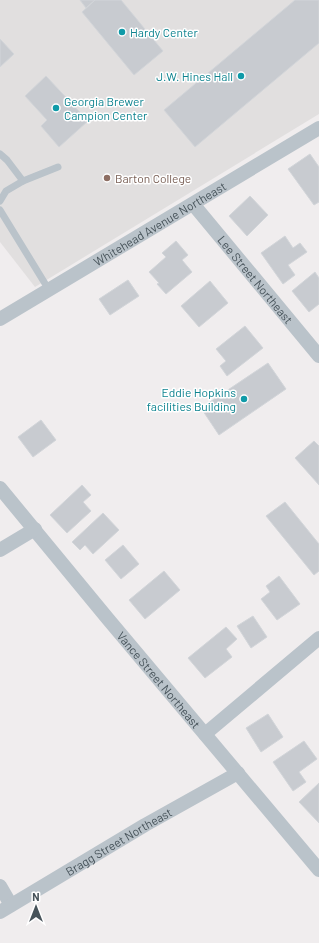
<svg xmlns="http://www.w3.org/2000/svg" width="319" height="943" viewBox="0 0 319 943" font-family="Barlow,sans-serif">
<rect width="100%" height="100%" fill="#f0edee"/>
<path fill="#e1dfdf" d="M0,0H319V114L35,287L0,242Z"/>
<g fill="#c8cbd0" stroke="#d2d5d9">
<path d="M80,0H95L86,8Z"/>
<path d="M95,0H121L163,51L134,75L82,12Z"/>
<path d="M295,0H319V43L195,147L164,110Z"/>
<path d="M0,39L14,54L0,67Z"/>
<path d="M46,76L88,121L59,147L41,126L47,120L25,96Z"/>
<path d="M310,154L319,167V202L314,205L288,169Z"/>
<path d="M250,196L268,215L247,236L229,216Z"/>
<path d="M285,236L293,248L300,243L307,252L288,265L295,275L283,284L261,253Z"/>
<path d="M176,241L188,255L182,260L192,272L166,294L157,284L159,283L149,272L166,257L162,253Z"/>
<path d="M315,272L319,278V304L309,312L292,291Z"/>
<path d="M128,280L139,296L110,315L99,299Z"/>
<path d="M210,281L228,303L199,327L181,306Z"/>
<path d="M245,326L263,348L227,376L220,366L226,361L216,349Z"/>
<path d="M268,363L286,389L219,435L201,408Z"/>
<path d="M41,420L56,440L33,457L18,437Z"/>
<path d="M314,441L319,446V485L295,458Z"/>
<path d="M82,485L91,495L83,502L91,511L67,533L50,515Z"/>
<path d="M285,502L319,544V571L314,575L266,516Z"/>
<path d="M103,513L119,530L93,554L85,545L80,550L72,542Z"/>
<path d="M123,545L139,564L121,579L105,560Z"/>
<path d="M164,571L180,590L145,619L129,600Z"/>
<path d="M279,576L300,604L277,620L261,599L270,592L266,586Z"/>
<path d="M253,616L267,637L251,648L237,626Z"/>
<path d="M226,627L237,639L226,649L232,657L205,678L188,658Z"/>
<path d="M268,714L283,737L261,752L246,728Z"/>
<path d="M304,741L317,759L299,772L306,782L293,791L273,762Z"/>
<path d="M319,783V823L299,802Z"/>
</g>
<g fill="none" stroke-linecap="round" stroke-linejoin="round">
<g stroke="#bac3ca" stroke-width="7">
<path d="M0,154L7,160L23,181"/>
<path d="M0,201L6,191L23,181L58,167"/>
<path d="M0,210L49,290"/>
</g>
<g stroke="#bac3ca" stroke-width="14">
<path id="s1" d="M193,204L319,356"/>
<path id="s2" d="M0,319L319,128"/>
<path id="s3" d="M0,488L108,619L319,870"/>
<path d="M0,550L35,529"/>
<path d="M205,734L319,638"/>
<path d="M0,886L11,905"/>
<path id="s4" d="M0,912L145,825L238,773"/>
</g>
</g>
<g fill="#0f9aa8" stroke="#fff" stroke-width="1.5">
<circle cx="122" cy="32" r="4"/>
<circle cx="241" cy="76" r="4"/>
<circle cx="56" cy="108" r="4"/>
<circle cx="244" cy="399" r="4"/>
</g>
<circle fill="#8d6e63" stroke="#fff" stroke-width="1.5" cx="107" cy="178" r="4"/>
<g text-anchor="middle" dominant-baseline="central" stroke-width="3" stroke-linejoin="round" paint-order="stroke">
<g font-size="12" fill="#0d838f" stroke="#fff" text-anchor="start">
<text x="130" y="32">Hardy Center</text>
<text x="233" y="76" text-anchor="end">J.W. Hines Hall</text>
<text x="64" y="101">Georgia Brewer<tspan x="64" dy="14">Campion Center</tspan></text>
<text x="236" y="392" text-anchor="end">Eddie Hopkins<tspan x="236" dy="14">facilities Building</tspan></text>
</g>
<g font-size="12" fill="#785e54" stroke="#fff" text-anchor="start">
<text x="115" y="178">Barton College</text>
</g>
<g font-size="12" fill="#47535a" stroke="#fff">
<text stroke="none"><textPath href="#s2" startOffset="186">Whitehead Avenue Northeast</textPath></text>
<text stroke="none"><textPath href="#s1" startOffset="98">Lee Street Northeast</textPath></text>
<text stroke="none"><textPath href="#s3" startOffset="249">Vance Street Northeast</textPath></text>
<text stroke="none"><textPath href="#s4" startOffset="138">Bragg Street Northeast</textPath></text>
</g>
</g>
<g transform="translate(36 907)" stroke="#ffffff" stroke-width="3" paint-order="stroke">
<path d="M0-3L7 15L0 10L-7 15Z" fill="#47535a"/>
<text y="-6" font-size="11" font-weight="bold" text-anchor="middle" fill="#47535a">N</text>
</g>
</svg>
